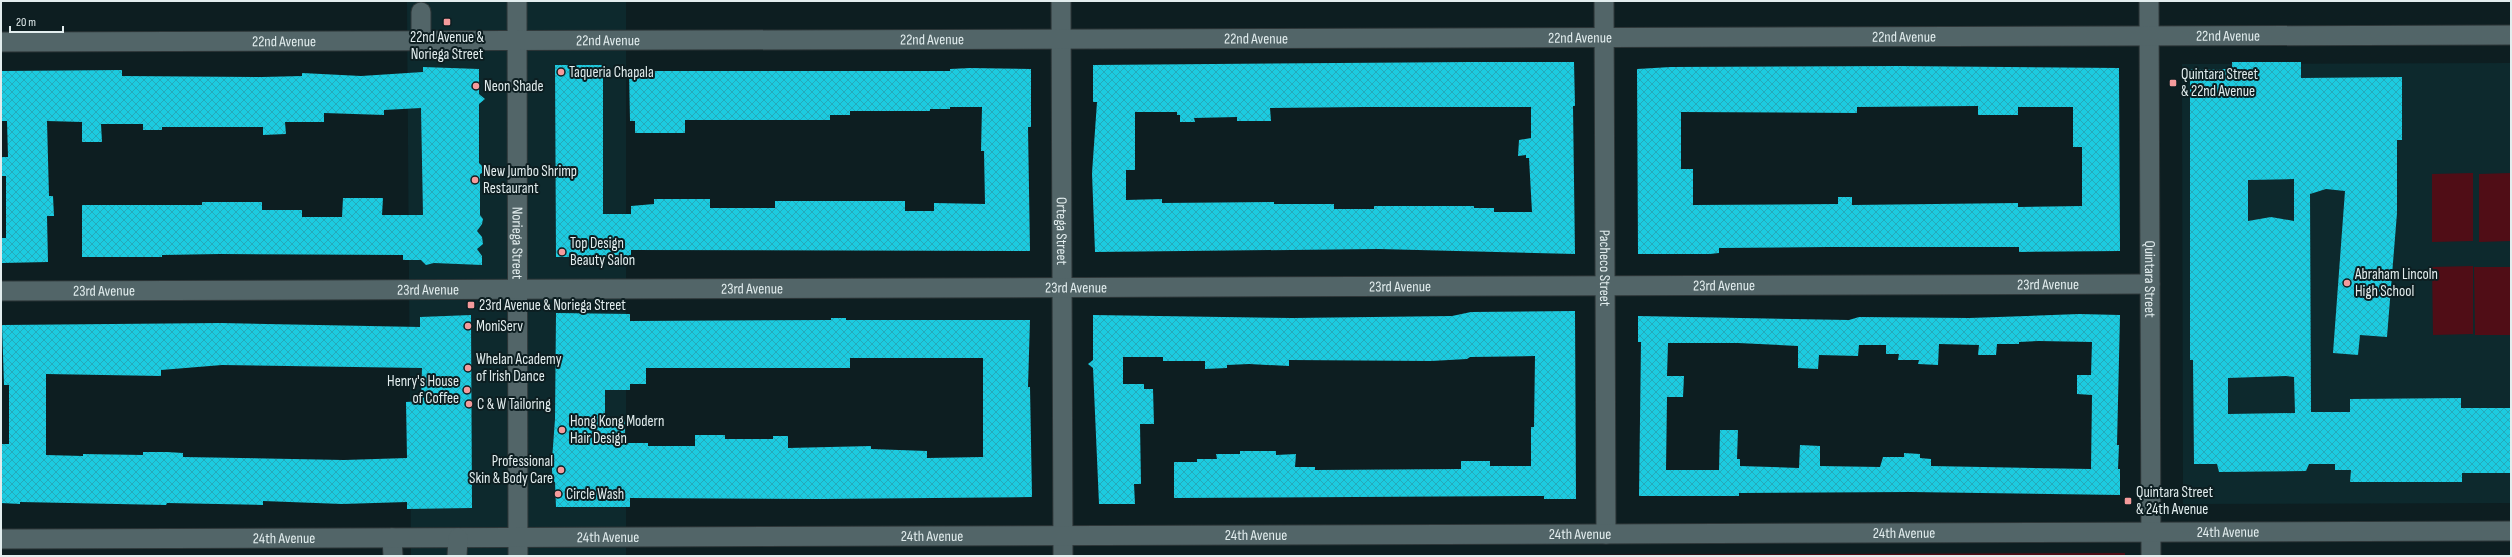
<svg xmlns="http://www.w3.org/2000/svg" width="2512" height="557" viewBox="0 0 2512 557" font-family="'Sofia Sans Condensed',sans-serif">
<defs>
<pattern id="building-cross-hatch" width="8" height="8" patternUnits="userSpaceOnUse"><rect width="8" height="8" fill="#1ccbe0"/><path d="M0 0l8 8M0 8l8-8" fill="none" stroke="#26aaba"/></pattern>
</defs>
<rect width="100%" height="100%" fill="#0d1e21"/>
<g fill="#0d292d">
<path d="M407,1H626V556H411Z"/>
<path d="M2511,63V503L2183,504L2182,64Z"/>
</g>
<g fill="#500d16">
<path d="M2473,173V241L2432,242V174Z"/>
<path d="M2511,173V241L2479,242V174Z"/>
<path d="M2473,266V334L2433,335L2432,267Z"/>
<path d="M2474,267H2511V335H2475Z"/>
<path d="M2125,553V556H1235Z"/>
</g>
<g fill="url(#building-cross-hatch)" fill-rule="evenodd">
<path d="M1470,62H1574L1575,106H1573L1575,254L1378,249L1095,252L1092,173L1097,102H1093V65ZM1364,107H1531V138L1519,140L1518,156L1526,155V158H1529L1532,212H1494V208H1474V206H1374V209H1334V204H1274V202L1162,203V199L1126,200V170H1135V112H1177V115H1180V122H1195L1194,118L1237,117V121H1271L1270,108Z"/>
<path d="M2232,62H2301V78L2402,77V140H2397V213L2387,337L2360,335L2358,355L2333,353L2345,191L2326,189L2310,194L2311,412H2350V399L2461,398V408H2511V473H2462V482H2350L2351,470H2335V464H2309L2306,471L2219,472L2217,464H2194L2193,360H2190V69H2232ZM2294,179V221L2271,217L2248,221V180ZM2286,376L2294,377L2295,413L2228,414V378Z"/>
<path d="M555,65H603V214H631V206L654,204V199H710V208H775V201H905V211H934V203L985,204L984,151H981L982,107H950V109H930V111H850V115H830V120H685V133H635V121H630L629,71H950V69L970,68L1031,69V127H1028L1030,251L631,250V257H556Z"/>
<path d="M1898,66L2119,68L2120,251L2019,252V247H1828L1719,248V253L1710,254H1638L1637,69L1671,67ZM1978,106V115H2018V107H2073V147H2082V206L2018,207V203L1852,205V197H1838V204L1693,205V169H1681V112L1857,113V107Z"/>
<path d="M423,67L479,69V94L485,99L479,104V163L482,166V173L480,174V215L483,219L482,224L477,231L482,237L483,244L477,249L482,256V265L434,263L426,265L421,260H403V255L220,254L162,255V257H82V205H202V202H262V210H302V217H342L343,198H383L382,215H423L421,108L384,110V115L324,113V122H285L286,134L263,135V127H162V130H143V124H101L102,142H82V122L47,121L49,196H53L54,216H47L48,262L2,263V238H6V176H1L2,157H8L7,121H2V71L122,70V76L262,77L302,76V73L361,76L423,72Z"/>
<path d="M1575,311L1576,499H1544V496L1174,498V462H1197V459H1217L1216,454H1240V451H1276V455L1296,454L1295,467H1315V470L1461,469V461H1490V466H1531V427H1534L1535,356L1470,357L1467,359L1431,361L1289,360V366L1249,364L1227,365V368L1205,369V361H1163V357H1123V384H1144V389H1153L1154,424H1140L1141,484H1134L1135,504H1099L1093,368L1088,364L1093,360V315L1293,318L1452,316L1471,312Z"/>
<path d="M556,313L630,314V321L831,320V318H846V320H1030L1028,387H1030L1032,497L821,499L630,498V507H556L555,482L552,481V460L555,419ZM850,358H983V457L927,458V451L871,449V446L788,448V436H773V439H725V435H695V446H648V443H625V420H605V390H630V384H646V368H850Z"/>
<path d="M2079,314L2120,315L2117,445H2119L2118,469H2120V495L1910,492L1739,493V496H1639L1641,342H1638V316L1849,320L1859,317L1969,318ZM2039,341L2092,342L2091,375H2077V394L2092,395L2091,469L1931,466V459L1920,458V454L1904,453V457H1883L1880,467L1820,466V446L1800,445L1799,468L1740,466V459H1737L1738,430H1720L1719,470H1666L1667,397H1683L1684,376H1667L1668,343H1738L1798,346V368L1818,369L1819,355L1858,356L1859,345H1886V354H1899L1898,360H1919L1918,364L1938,365L1939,344L1979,345L1978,355H1996L1997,344H2019V342Z"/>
<path d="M471,315L472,508L407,509V502L342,504L263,501V505L167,503L166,505L20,502V504L1,503L2,444H9V385H4L2,325L221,323L420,327V317ZM222,365L422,368L421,401L406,402L407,458L344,460L183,457V453L167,452H143V455L83,454V456L46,455V374L161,376V370Z"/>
</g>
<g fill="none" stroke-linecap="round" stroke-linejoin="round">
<defs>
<g id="minor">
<path id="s1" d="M517,1L518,556"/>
<path id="s2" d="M1061,1L1063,556"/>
<path id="s3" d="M1604,1L1606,534"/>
<path id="s4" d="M2149,1L2151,556"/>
<path d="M421,41V12"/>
<path id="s5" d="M1,42L2511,35"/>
<path id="s6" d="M1,291L2150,284"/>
<path d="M392,538L393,556"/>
<path id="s7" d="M1,539L2511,531"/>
<path d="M457,556L458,538"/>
</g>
</defs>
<use href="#minor" stroke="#2d3638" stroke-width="21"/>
<use href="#minor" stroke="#526568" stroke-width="19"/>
</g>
<g fill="#f59b9c" stroke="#0d1e21" stroke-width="1.5">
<rect x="443" y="18" width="8" height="8" rx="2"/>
<circle cx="561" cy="72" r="4"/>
<rect x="2169" y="79" width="8" height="8" rx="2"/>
<circle cx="476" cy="86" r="4"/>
<circle cx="475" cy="180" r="4"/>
<circle cx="562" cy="252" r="4"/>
<circle cx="2347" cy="283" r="4"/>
<rect x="467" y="301" width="8" height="8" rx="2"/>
<circle cx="468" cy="326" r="4"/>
<circle cx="468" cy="368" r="4"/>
<circle cx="467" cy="390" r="4"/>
<circle cx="469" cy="404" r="4"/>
<circle cx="562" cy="430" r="4"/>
<circle cx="561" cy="470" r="4"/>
<circle cx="558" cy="494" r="4"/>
<rect x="2124" y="497" width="8" height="8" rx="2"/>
</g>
<g text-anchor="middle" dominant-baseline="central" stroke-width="4" stroke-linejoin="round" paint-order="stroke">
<g font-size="15" fill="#e2edee" stroke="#0d1e21">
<text stroke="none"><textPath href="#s5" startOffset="2227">22nd Avenue</textPath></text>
<text stroke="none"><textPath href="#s5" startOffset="1903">22nd Avenue</textPath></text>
<text stroke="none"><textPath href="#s5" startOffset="1579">22nd Avenue</textPath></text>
<text stroke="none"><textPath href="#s5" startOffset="931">22nd Avenue</textPath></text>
<text stroke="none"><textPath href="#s5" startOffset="1255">22nd Avenue</textPath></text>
<text stroke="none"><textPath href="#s5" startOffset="607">22nd Avenue</textPath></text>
<text stroke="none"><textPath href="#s5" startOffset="283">22nd Avenue</textPath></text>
<text stroke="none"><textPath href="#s2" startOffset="230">Ortega Street</textPath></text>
<text stroke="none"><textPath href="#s1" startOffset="242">Noriega Street</textPath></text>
<text stroke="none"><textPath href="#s3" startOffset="267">Pacheco Street</textPath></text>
<text stroke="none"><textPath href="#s4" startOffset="278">Quintara Street</textPath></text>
<text stroke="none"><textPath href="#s6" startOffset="2047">23rd Avenue</textPath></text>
<text stroke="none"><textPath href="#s6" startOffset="1723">23rd Avenue</textPath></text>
<text stroke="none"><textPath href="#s6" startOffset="1399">23rd Avenue</textPath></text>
<text stroke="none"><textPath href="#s6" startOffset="1075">23rd Avenue</textPath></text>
<text stroke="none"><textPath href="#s6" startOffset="751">23rd Avenue</textPath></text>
<text stroke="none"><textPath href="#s6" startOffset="427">23rd Avenue</textPath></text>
<text stroke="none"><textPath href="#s6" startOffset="103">23rd Avenue</textPath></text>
<text stroke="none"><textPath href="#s7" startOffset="2227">24th Avenue</textPath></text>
<text stroke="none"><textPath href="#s7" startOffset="1903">24th Avenue</textPath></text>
<text stroke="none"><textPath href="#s7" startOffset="1579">24th Avenue</textPath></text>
<text stroke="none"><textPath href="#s7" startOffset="1255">24th Avenue</textPath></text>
<text stroke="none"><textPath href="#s7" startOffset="931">24th Avenue</textPath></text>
<text stroke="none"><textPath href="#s7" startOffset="607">24th Avenue</textPath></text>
<text stroke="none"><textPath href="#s7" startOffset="283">24th Avenue</textPath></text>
</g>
<g font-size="15" fill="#e2edee" stroke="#0d1e21" text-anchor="start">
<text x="447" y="37" text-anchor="middle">22nd Avenue &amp;<tspan x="447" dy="17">Noriega Street</tspan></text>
<text x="569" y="72">Taqueria Chapala</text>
<text x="2181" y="74">Quintara Street<tspan x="2181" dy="17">&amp; 22nd Avenue</tspan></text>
<text x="484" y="86">Neon Shade</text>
<text x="483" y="171">New Jumbo Shrimp<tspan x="483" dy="17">Restaurant</tspan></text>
<text x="570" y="243">Top Design<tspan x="570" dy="17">Beauty Salon</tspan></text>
<text x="2355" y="274">Abraham Lincoln<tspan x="2355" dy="17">High School</tspan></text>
<text x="479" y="305">23rd Avenue &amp; Noriega Street</text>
<text x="476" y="326">MoniServ</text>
<text x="476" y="359">Whelan Academy<tspan x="476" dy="17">of Irish Dance</tspan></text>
<text x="459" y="381" text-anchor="end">Henry's House<tspan x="459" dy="17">of Coffee</tspan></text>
<text x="477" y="404">C &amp; W Tailoring</text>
<text x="570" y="421">Hong Kong Modern<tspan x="570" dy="17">Hair Design</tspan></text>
<text x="553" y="461" text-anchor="end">Professional<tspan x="553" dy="17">Skin &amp; Body Care</tspan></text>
<text x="2136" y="492">Quintara Street<tspan x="2136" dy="17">&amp; 24th Avenue</tspan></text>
<text x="566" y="494">Circle Wash</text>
</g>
</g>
<rect width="2512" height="557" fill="none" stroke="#e2edee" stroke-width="4"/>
<path d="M10 26v6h53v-6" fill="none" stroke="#e2edee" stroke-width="2"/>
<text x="16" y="26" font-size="12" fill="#e2edee" stroke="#0d1e21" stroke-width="3" paint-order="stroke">20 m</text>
</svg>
